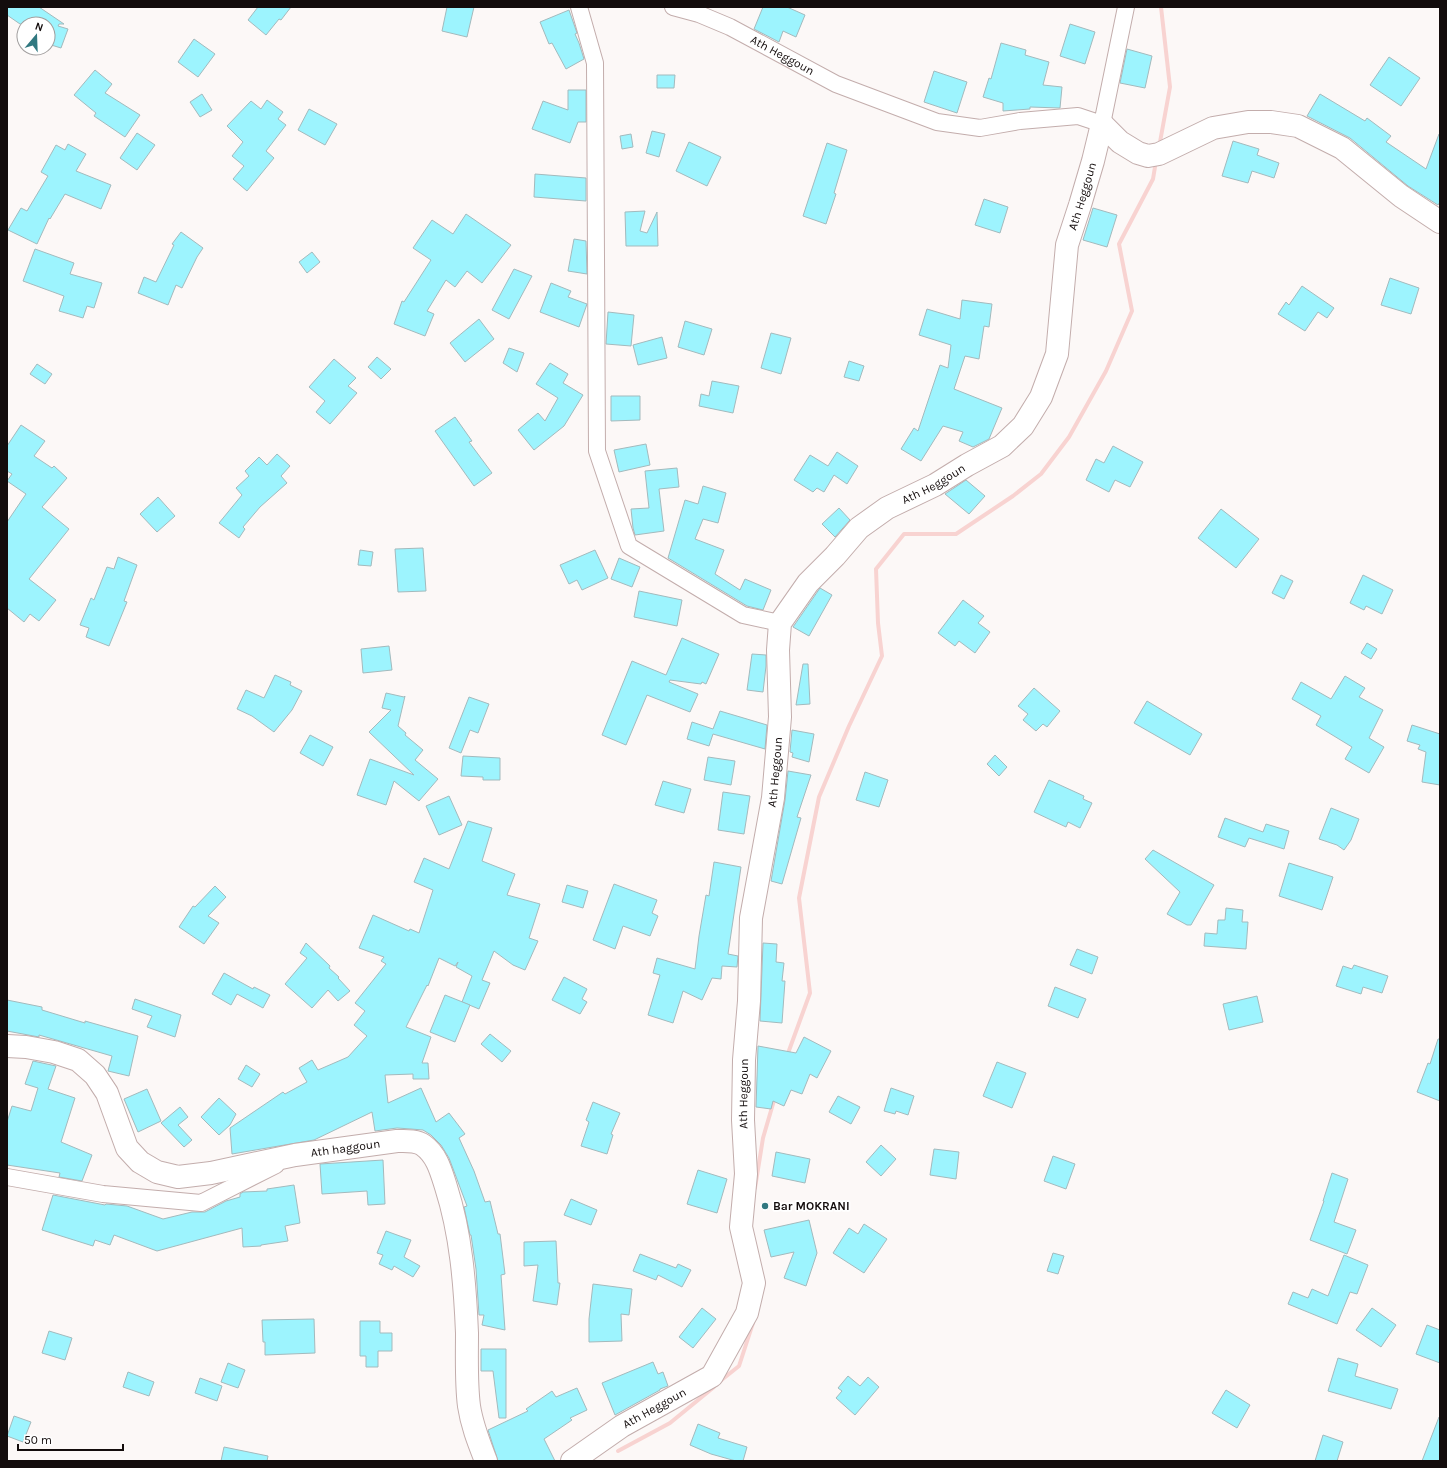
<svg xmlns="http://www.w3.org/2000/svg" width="1447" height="1468" font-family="Karla,sans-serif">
	<rect width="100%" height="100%" fill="#fcf8f7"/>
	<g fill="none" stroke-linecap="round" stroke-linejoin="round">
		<g stroke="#f8d3d1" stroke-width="4">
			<path d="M1160,142L1170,87L1161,7"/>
			<path d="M787,1056L810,993L799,898L819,797L849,726L882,656L878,623L876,569L904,534H956L1013,496L1041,474L1069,437L1106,371L1132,311L1119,244L1153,179L1155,167"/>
			<path d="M755,1188L763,1138L775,1097"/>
			<path d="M719,1382L739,1366L753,1323"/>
			<path d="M618,1451L670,1423L714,1387"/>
		</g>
	</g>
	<g fill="#9df4fe" stroke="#a3babd">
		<path d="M7,7H39L64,24H59L58,26L68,29L61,48L48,44V24H20L7,15Z"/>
		<path d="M258,7H291L281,20L279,19L266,35L248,20Z"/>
		<path d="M447,7H474L467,37L442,31Z"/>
		<path d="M763,7H787L805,15L796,37L783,31L779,42L754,29Z"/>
		<path d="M569,10L577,33L575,34L579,43L584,59L566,69L552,43L549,44L540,22Z"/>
		<path d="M1070,24L1095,32L1085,64L1060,56Z"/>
		<path d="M194,39L215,54L198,77L178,62Z"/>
		<path d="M1001,43L1026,50L1025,55L1049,62L1043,85L1062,87L1060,108L1030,107V109L1003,111V103L983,97L989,78L991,79Z"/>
		<path d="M1127,49L1152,56L1145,88L1120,83Z"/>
		<path d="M1389,57L1420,78L1401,106L1370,85Z"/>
		<path d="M95,70L112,84L105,93L140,115L125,137L94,116L96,113L74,95Z"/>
		<path d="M934,71L967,82L957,113L924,102Z"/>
		<path d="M657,75H675L674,88H657Z"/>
		<path d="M568,90H586V122H578L570,143L532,129L543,101L568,110Z"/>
		<path d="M202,94L212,110L200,117L190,102Z"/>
		<path d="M1320,94L1365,121L1367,118L1391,136L1386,142L1426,169L1439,134H1440V202L1438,205L1408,186L1350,138L1307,116Z"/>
		<path d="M267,100L283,112L278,119L286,125L266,151L274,158L247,191L233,179L244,166L232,156L243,142L227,126L251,101L261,109Z"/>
		<path d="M309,109L337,124L325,145L298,130Z"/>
		<path d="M652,131L665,134L659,157L646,153Z"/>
		<path d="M137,133L155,145L137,170L120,158Z"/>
		<path d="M631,134L633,147L622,149L620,136Z"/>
		<path d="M1233,141L1259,149L1257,155L1279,163L1274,178L1252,171L1248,183L1222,176Z"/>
		<path d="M689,142L721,157L707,186L676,171Z"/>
		<path d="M827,143L847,150L834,193L836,194L826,224L803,216Z"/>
		<path d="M68,144L86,154L76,171L111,185L101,209L65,194L50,219L49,218L37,244L8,230L21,208L27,211L48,176L41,172L56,145L65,150Z"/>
		<path d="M535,174L586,178V201L534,197Z"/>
		<path d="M984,199L1008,207L1000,233L975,225Z"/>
		<path d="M1093,208L1117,215L1107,247L1083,240Z"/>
		<path d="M645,211L640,231L647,233L657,212L658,246H626L625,212Z"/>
		<path d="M466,214L511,245L482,283L467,271L455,287L446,280L427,311L434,314L425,336L394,324L402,301L404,302L431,260L413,248L432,220L453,234Z"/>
		<path d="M181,232L203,248L197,257L182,288L176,285L168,305L138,293L144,277L156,282L174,245L172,244Z"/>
		<path d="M574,239L586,241L587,274L568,271Z"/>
		<path d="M35,249L74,263L70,274L102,283L94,308L87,306L83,318L59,311L64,296L23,281Z"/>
		<path d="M312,252L320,262L307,273L299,262Z"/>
		<path d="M514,269L532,276L509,319L492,310Z"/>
		<path d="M1390,278L1419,288L1411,314L1381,305Z"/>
		<path d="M551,283L571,291L568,297L587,304L579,327L540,312Z"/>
		<path d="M1302,286L1334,308L1327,318L1318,312L1305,331L1278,314L1286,302L1289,305Z"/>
		<path d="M962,300L992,304L989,327L984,326L979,359L965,356L954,389L1002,408L989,439L973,447L959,441L963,432L943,426L921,461L901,449L914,428L918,431L940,365L948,368L951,345L919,335L927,309L960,319Z"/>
		<path d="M608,312L634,315L631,346L606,344Z"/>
		<path d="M479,319L494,339L465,362L450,343Z"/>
		<path d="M685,321L712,329L704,355L678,347Z"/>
		<path d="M771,333L791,338L781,374L761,368Z"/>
		<path d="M662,337L667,358L638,365L633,345Z"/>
		<path d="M509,348L524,353L517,372L503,363Z"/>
		<path d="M377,357L391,369L381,379L368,367Z"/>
		<path d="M334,359L356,378L348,386L357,393L330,424L316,412L325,401L309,387Z"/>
		<path d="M849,361L864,366L859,381L844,377Z"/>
		<path d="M550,363L568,374L563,383L583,395L564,426L534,450L518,430L538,413L545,421L558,398L536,384Z"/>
		<path d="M37,364L52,374L45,384L30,374Z"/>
		<path d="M712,381L739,386L733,413L699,406L701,394L709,396Z"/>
		<path d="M611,396H640V420L611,421Z"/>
		<path d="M455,417L472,441L469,442L492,473L474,486L435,431Z"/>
		<path d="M21,425L45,441L34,456L52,468L54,466L67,478L42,507L69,529L29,579L56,600L39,621L30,614L24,622L7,608V522L26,494L7,481L12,474L7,471V446Z"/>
		<path d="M646,444L650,465L619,472L614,450Z"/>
		<path d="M1113,446L1143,462L1130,487L1115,480L1109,492L1086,480L1096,459L1104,463Z"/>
		<path d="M837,452L858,466L847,484L834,475L824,492L817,488L813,492L794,480L810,455L828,466Z"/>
		<path d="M277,454L290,466L281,476L287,483L260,507L243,527L245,529L239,538L219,523L242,495L236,488L249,476L245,471L259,457L267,465Z"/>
		<path d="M677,468L679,487L659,489L664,531L635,535L633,528L631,509L649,508L645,471Z"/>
		<path d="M966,480L985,496L969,514L945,494Z"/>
		<path d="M703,486L726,493L718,523L703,519L695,539L724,550L715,574L740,590L745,579L771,590L763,610L747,606L668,558L685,500L698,504Z"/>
		<path d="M158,497L175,516L157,532L140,514Z"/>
		<path d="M839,508L850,520L835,537L822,524Z"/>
		<path d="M1221,509L1259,539L1236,568L1198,538Z"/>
		<path d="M423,548L426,591L398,592L395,549Z"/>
		<path d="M360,550L373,552L371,566L358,565Z"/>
		<path d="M595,550L608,578L582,590L577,580L569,584L560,565Z"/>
		<path d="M118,557L137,565L124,601L127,602L109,646L86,637L89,628L80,625L91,598L94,600L107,567L114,569Z"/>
		<path d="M619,558L640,567L632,587L611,579Z"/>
		<path d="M1281,575L1293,581L1284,599L1272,593Z"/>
		<path d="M1363,575L1393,590L1382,614L1366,606L1364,610L1350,603Z"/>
		<path d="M820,588L832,595L809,636L793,627Z"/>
		<path d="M639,591L682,600L677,626L634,617Z"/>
		<path d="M963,600L984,616L978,623L990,632L975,653L959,641L955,646L938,633Z"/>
		<path d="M682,638L719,654L706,684L702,682L701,684L670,680L669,682L698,694L690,712L647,695L626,745L602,735L632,661L666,675Z"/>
		<path d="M1367,643L1377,649L1371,659L1361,653Z"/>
		<path d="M389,646L392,670L363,673L361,649Z"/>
		<path d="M752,654L766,655V666L763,692L747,690Z"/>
		<path d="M803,664H808L810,704L796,705Z"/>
		<path d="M275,675L291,682L290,685L302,691L292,710L274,732L252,716L237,709L246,690L264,698Z"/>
		<path d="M1345,676L1365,688L1359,697L1383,710L1369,738L1384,747L1369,773L1345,759L1352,747L1316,725L1321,716L1292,699L1301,682L1331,699Z"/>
		<path d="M1034,688L1060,711L1047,727L1043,724L1036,731L1023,720L1028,714L1018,706Z"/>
		<path d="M386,693L404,697L405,696L398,726L406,733L405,735L423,750L415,760L438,779L419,801L394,781L386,805L357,795L370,759L414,775L369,732L391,710L382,708Z"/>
		<path d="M469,697L489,704L478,733L470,730L461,753L449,748Z"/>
		<path d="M1147,701L1202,734L1190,755L1134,723Z"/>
		<path d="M720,711L767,725L765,749L713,734L709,746L687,739L692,722L713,729Z"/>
		<path d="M1412,725L1440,734V785L1422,782L1426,752L1418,749L1420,745L1407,741Z"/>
		<path d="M792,730L814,734L809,762L792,757L793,753L790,752Z"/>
		<path d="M310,735L333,747L323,766L300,753Z"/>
		<path d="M995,755L1007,767L999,776L987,764Z"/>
		<path d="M463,756L500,758V780H483V777L461,776Z"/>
		<path d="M708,757L735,761L731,785L704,780Z"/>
		<path d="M788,771L811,775L797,817L801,818L782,884L771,881L785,800Z"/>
		<path d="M865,772L888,780L879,807L856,800Z"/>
		<path d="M1049,780L1084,796L1083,799L1092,803L1080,828L1068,822L1066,827L1034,812Z"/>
		<path d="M663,781L691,789L684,813L655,805Z"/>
		<path d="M723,792L750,796L744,834L718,830Z"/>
		<path d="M449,796L462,825L439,835L426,806Z"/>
		<path d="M1331,808L1359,819L1351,840L1344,850L1337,845L1319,839Z"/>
		<path d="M1225,818L1263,832L1266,824L1289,831L1284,849L1249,838L1245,847L1218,837Z"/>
		<path d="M468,821L492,828L482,861L515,874L507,895L540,904L529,938L538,941L525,970L513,965L494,951L482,980L490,983L479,1009L462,1002L472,976L456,967L458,962L455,966L439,958L428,986L427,985L406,1027L431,1037L422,1063H428L429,1079H413V1074L385,1075L388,1103L421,1088L436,1122L449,1113L465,1134L459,1138L474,1171L485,1202L490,1201L498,1234H500L505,1274L501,1275L505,1330L482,1325L484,1315H479L476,1269L471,1235H470L464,1207L467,1206L449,1158L441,1145L431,1135L423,1130L411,1129L397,1128L375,1131L372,1112L314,1140L232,1154L230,1128L283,1092L285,1094L307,1082L299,1068L312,1060L318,1070L348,1057L367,1036L354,1025L365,1011L355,1003L386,964L381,961L384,957L359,948L373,915L409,931L410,929L419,933L433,890L414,882L424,858L449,869Z"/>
		<path d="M1153,850L1214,885L1191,925H1187L1167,914L1180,892L1145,859Z"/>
		<path d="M714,862L741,867L728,954L738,956L737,967L722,966L721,979L712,978L702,1000L683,991L673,1023L648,1015L660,975L653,973L657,958L695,969L699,936L706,895L709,896Z"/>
		<path d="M1289,863L1333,877L1322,910L1279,896Z"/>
		<path d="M614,884L657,900L652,913L658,916L650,936L623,926L615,949L593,940Z"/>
		<path d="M567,885L588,891L583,908L562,902Z"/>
		<path d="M215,886L226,897L208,916L219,923L204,944L179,927L193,906L195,907Z"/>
		<path d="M1226,908L1243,910L1242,922H1248L1246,949L1204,946L1205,933L1217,934L1218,920H1225Z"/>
		<path d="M306,943L330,966L329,968L339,977L338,978L350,991L338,1001L328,990L312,1008L285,984L307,958L300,953Z"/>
		<path d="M763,943L777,944L776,962L784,963L782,981H785L782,1023L760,1021Z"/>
		<path d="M1077,949L1098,957L1092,974L1070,965Z"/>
		<path d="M1354,965L1388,976L1382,993L1363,987L1361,994L1336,986L1343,966L1352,969Z"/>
		<path d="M224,973L253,989L254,987L270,995L263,1008L237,994L231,1005L212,994Z"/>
		<path d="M564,977L587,989L582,999L587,1002L580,1014L552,1000Z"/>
		<path d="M1055,987L1086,999L1078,1018L1048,1006Z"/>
		<path d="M445,995L470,1005L455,1042L430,1032Z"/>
		<path d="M1257,996L1263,1022L1229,1030L1223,1004Z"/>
		<path d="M135,999L181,1015L175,1037L147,1027L152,1016L132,1009Z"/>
		<path d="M7,1000L42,1007V1010L85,1023V1021L138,1036L129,1076L108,1071L112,1056L39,1035V1037L7,1031Z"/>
		<path d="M490,1034L511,1051L502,1062L481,1044Z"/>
		<path d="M804,1037L831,1051L817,1078L810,1074L802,1094L791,1090L784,1106L773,1101L771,1109L756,1107L758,1046L796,1053Z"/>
		<path d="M1438,1039H1440V1101L1417,1092L1428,1063L1430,1064Z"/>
		<path d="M33,1061L56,1066L48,1089L75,1098L61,1142L92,1155L82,1181L59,1177L60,1173L7,1165V1122L12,1106L31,1111L38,1088L25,1084Z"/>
		<path d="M997,1062L1026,1073L1012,1108L983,1096Z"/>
		<path d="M246,1065L260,1074L252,1087L238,1079Z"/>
		<path d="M891,1088L914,1096L908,1115L896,1111L895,1114L884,1111Z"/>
		<path d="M147,1089L161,1121L138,1132L124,1099Z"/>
		<path d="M838,1096L860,1107L851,1124L829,1112Z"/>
		<path d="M219,1098L236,1114L230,1125L219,1135L201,1117Z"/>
		<path d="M593,1102L620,1113L611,1134L613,1135L607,1154L581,1146L589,1122L586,1120Z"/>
		<path d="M180,1107L188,1117L178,1125L192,1140L184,1147L161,1123Z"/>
		<path d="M881,1145L896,1159L881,1176L866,1162Z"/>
		<path d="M934,1149L959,1152L956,1179L930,1175Z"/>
		<path d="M776,1152L810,1159L805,1183L772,1176Z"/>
		<path d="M1053,1156L1075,1164L1066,1189L1044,1181Z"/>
		<path d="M383,1160L385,1204L368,1205L367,1191L322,1194L320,1164Z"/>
		<path d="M698,1170L727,1179L717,1213L687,1204Z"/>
		<path d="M1332,1173L1348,1179L1334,1222L1356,1230L1347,1254L1310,1240L1324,1201H1323Z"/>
		<path d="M294,1185L300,1223L285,1226L288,1241L261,1245V1246L243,1247L242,1228L157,1251L114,1235L110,1245L95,1240L93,1246L42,1230L53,1195L105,1205L106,1204L127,1206L163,1219L192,1212H205L226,1201L240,1197V1194L243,1192L267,1191V1189Z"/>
		<path d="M571,1199L597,1210L591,1225L564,1215Z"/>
		<path d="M809,1220L817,1253L806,1286L784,1278L794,1252L771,1257L764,1230Z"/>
		<path d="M864,1224L887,1239L864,1273L833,1253L849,1228L858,1234Z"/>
		<path d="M386,1231L411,1240L404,1257L420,1266L413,1277L394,1266L392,1270L379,1264L383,1255L377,1253Z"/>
		<path d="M556,1241L558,1283H560L557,1305L533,1301L538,1265L524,1266V1242Z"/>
		<path d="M1053,1253L1064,1256L1058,1274L1047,1271Z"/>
		<path d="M640,1254L676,1268L678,1264L691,1270L682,1287L658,1275L656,1280L633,1271Z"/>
		<path d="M1344,1255L1368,1265L1357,1294L1350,1292L1337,1324L1288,1304L1293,1292L1308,1298L1312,1289L1328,1296Z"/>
		<path d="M593,1284L632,1289L629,1315L621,1314L622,1341L589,1342V1319Z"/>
		<path d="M702,1308L716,1319L693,1348L679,1337Z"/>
		<path d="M1372,1308L1396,1325L1381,1347L1356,1330Z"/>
		<path d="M314,1319L315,1353L265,1355V1342H263L262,1320Z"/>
		<path d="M360,1321H380V1333H392V1351H378V1367H366V1356H360Z"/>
		<path d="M1427,1325L1440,1330V1363L1416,1354Z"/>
		<path d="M49,1331L72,1338L65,1360L42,1353Z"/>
		<path d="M481,1349H506V1418H499L493,1371H481Z"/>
		<path d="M1338,1358L1358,1364L1355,1376L1398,1389L1391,1409L1328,1391Z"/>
		<path d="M653,1362L658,1374L663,1372L668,1386L660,1389V1390L615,1415L602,1383Z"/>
		<path d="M228,1363L245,1370L238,1388L221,1382Z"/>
		<path d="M128,1372L154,1382L149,1396L123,1387Z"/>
		<path d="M848,1376L860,1386L868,1377L879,1387L855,1415L836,1398L842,1391L838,1388Z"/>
		<path d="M200,1378L222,1386L217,1401L195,1393Z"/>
		<path d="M577,1388L587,1410L570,1418L572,1420L544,1439L555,1461H498L488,1430L528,1411L526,1409L552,1391L556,1397Z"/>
		<path d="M1226,1390L1250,1405L1237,1428L1212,1413Z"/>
		<path d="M14,1416L31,1422L23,1442L7,1436Z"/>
		<path d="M1439,1417H1440V1461H1422Z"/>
		<path d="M698,1424L720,1433L718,1438L747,1447L743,1461H736L711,1454L690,1445Z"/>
		<path d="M1323,1435L1343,1442L1337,1461H1315Z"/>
		<path d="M224,1447L268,1456L267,1461H221Z"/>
	</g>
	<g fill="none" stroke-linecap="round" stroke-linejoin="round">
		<g stroke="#c3adac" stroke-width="18">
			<g id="street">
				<path d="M579,7L595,63L597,451L629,546L743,615L780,623"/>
				<path id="s1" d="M673,7L699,14L730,27L836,84L937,122L980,128L1020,121L1078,116L1102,124L1126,7"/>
				<path d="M7,1177L103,1194L201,1203L276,1165"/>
			</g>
		</g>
		<g stroke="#c3adac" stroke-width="24">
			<g id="secondary">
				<path d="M1102,124L1120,142L1138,153L1148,156L1159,154L1213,128L1248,122H1271L1298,126L1342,148L1401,196L1440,222"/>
				<path id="s2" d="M7,1046L26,1047L54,1052L78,1060L95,1075L107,1093L127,1148L140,1162L157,1172L178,1177L211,1173L295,1155L397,1141C405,1141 416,1140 423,1145C437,1155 441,1171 446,1187C461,1234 465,1284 467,1333C467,1357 466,1383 469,1406C472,1426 479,1443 486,1461"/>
				<path id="s3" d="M572,1461L622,1426L712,1376L747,1313L754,1283L741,1227L746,1174L743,1120L744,1060L749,1001L751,918L773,798L780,717L778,650L780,623L808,583L835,556L859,528L887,508L935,485L967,465L1002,446L1023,426L1041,397L1057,354L1067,245L1080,205L1093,161L1102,124"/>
			</g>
		</g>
		<use href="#street" stroke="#fff" stroke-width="16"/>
		<use href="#secondary" stroke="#fff" stroke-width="22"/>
	</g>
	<circle fill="#307880" stroke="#fff" stroke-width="1.5" cx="765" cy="1206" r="4"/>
	<g text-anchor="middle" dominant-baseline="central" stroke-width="3.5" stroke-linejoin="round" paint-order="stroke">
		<g font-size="12" fill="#130c0c" stroke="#fff">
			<text stroke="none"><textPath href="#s1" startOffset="120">Ath Heggoun</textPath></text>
			<text stroke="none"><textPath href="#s3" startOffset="1490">Ath Heggoun</textPath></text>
			<text stroke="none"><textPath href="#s3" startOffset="1142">Ath Heggoun</textPath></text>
			<text stroke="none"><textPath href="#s3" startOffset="782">Ath Heggoun</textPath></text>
			<text stroke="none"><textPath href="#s3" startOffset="458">Ath Heggoun</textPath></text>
			<text stroke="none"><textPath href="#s2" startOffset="406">Ath haggoun</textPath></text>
			<text stroke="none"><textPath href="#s3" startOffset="98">Ath Heggoun</textPath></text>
		</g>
		<g font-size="12" font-weight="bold" fill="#130c0c" stroke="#fff" text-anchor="start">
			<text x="773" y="1206">Bar MOKRANI</text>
		</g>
	</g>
	<rect width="1447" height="1468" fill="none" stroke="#130c0c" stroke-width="16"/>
	<g transform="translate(36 36) rotate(19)"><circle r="19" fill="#ffffff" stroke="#a19e9e"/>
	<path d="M0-3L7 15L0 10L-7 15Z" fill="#307880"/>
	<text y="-6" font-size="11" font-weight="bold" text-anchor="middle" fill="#130c0c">N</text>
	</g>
	<path d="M18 1444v6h105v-6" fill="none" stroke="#130c0c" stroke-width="2"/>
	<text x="24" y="1444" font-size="12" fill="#130c0c" stroke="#ffffff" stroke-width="3" paint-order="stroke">50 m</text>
</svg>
